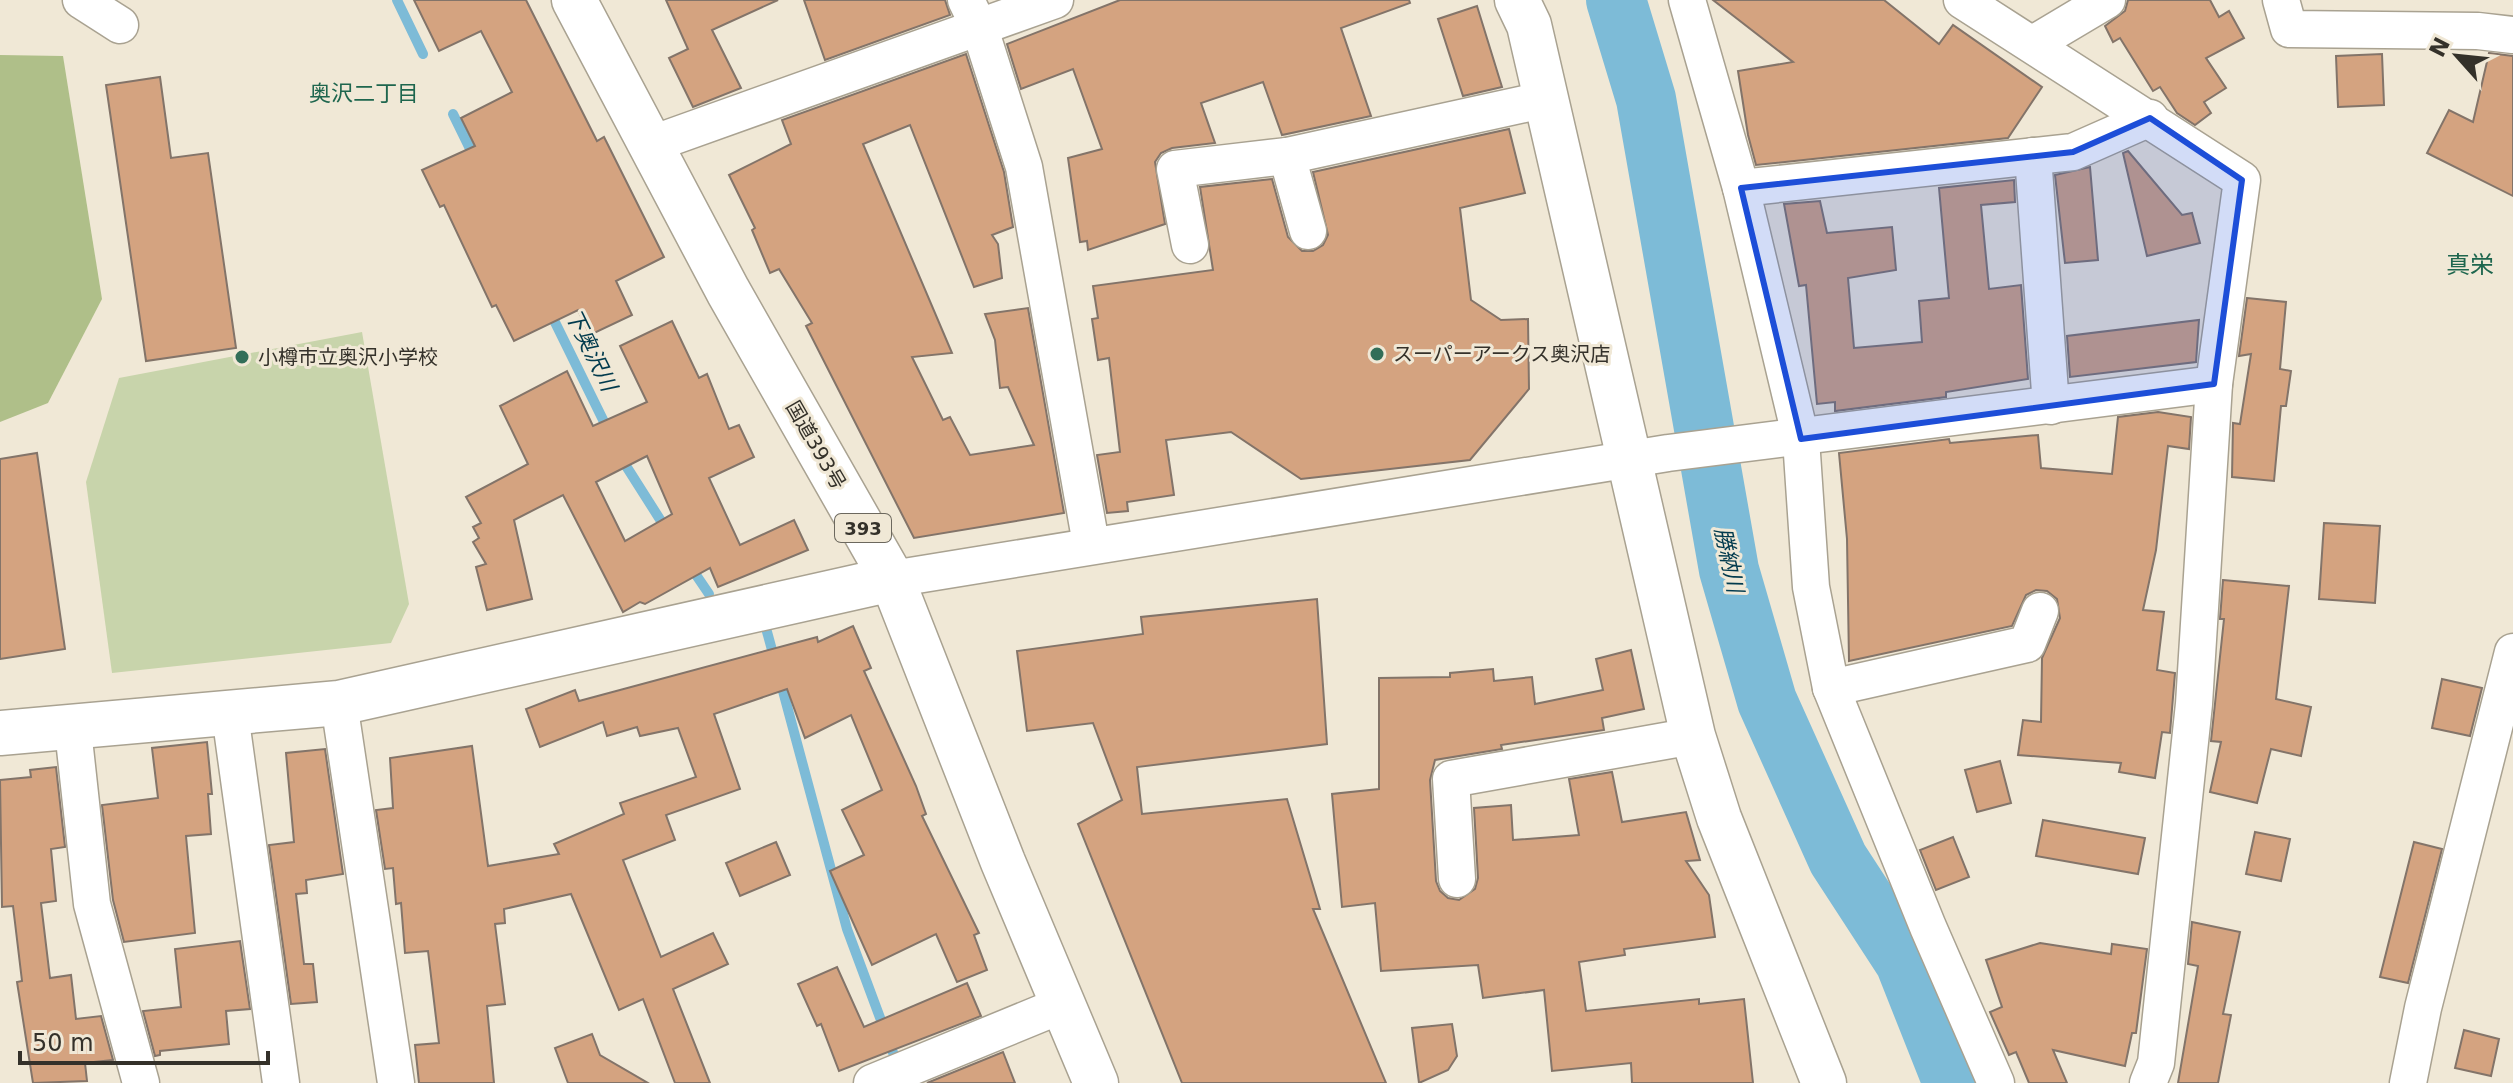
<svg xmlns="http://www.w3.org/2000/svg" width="2513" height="1083" font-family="'DejaVu Sans','Noto Sans JP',sans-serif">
	<rect width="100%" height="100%" fill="#f0e8d6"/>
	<path fill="#c8d4ab" d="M362,332L409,604L391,643L112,673L86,482L119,378Z"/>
	<path fill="#afbf89" d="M0,55L63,56L102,299L48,403L0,422Z"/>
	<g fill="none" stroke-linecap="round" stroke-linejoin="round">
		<g stroke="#7dbbd7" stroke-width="10">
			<path d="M397,0L423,54"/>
			<path d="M453,114L475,159"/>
			<path d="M549,310L609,432"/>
			<path d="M621,458L668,532"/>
			<path d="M690,566L709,594"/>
			<path d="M766,628L775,661"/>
			<path d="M780,680L847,929L898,1066"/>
		</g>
		<path stroke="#7dbbd7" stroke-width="60" d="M1616,0L1646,99L1729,570L1767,701L1838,859L1905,962L1953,1083"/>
	</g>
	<g fill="#d4a380" stroke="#837469" stroke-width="2" fill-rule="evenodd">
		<path d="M414,0H526L597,141L604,137L664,257L616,281L632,315L590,335L578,310L514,341L496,305L492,307L444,205L440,207L422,170L475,146L461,118L512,92L481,31L439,51Z"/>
		<path d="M666,0H778L712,30L741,88L693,107L669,58L688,49Z"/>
		<path d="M804,0H945L950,15L825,60Z"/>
		<path d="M1120,0H1409L1410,3L1341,28L1371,116L1282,135L1263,82L1201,103L1215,143L1172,148L1161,153L1155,162L1165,224L1088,250L1087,241L1080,242L1068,158L1102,149L1073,69L1021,89L1007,44Z"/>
		<path d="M1713,0H1884L1939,44L1953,25L2042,87L2008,138L1756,165L1748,135L1738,71L1793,62Z"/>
		<path d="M2128,0H2210L2219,17L2229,11L2244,38L2206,58L2226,88L2204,102L2211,113L2195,125L2177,113L2160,87L2153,91L2120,38L2113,42L2105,26L2125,11Z"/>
		<path d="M1477,6L1502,87L1463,96L1438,19Z"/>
		<path d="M2489,53L2513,56V196L2427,153L2449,110L2473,122Z"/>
		<path d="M966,54L1004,172L1013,227L992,235L998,244L1002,278L974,287L910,125L863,144L952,353L912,357L943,420L950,417L970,455L1034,445L1008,387L1000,388L995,340L985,314L1028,308L1064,513L914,538L806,326L812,323L779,269L770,273L752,230L755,228L729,175L791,144L782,120Z"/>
		<path d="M2382,54L2384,105L2338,107L2336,56Z"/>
		<path d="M160,77L171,158L208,153L236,348L146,361L106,85Z"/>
		<path d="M1509,129L1525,193L1460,208L1471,300L1501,320L1528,319L1529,389L1470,460L1301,479L1231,432L1166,440L1174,495L1127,502L1128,511L1107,513L1097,455L1120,452L1109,358L1098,360L1092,319L1098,318L1093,286L1213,270L1200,187L1272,179L1288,237L1302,251H1313L1323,245L1328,235L1313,172Z"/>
		<path d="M2128,151L2182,215L2192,213L2200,243L2147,256L2123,153Z"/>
		<path d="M2090,167L2098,260L2065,263L2055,175Z"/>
		<path d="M2014,180L2015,202L1981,205L1989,289L2021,285L2028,379L1946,392V397L1835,411V402L1817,404L1806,285L1799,286L1784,204L1820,201L1827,233L1892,227L1896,270L1848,278L1854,348L1922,342L1919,301L1949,298L1939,188Z"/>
		<path d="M2247,298L2286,302L2280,369L2291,371L2286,406H2281L2274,481L2232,477L2233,423L2240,424L2251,354L2239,356Z"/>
		<path d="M2199,320L2196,362L2070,377L2067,336Z"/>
		<path d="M672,321L699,378L707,374L729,429L739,425L754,457L709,478L740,545L794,520L808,550L718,587L710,568L645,604L640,602L623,612L563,495L514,520L532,599L487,610L476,567L486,564L473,542L479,538L473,527L481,523L466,497L528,464L500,406L567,371L593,426L647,402L620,346ZM647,456L672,514L625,541L596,482Z"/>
		<path d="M2158,412L2191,417L2189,449L2168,446L2156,550L2143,610L2164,612L2157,670L2175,673L2170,733L2162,732L2155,778L2119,772L2121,763L2018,755L2023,720L2041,722L2042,658L2060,618L2057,599L2047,591L2036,590L2026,595L2012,626L1849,661L1847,539L1839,453L1949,439L1950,443L2038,435L2041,468L2112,474L2118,417Z"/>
		<path d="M37,453L65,649L0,659V459Z"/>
		<path d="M2324,523L2380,526L2375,603L2319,599Z"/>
		<path d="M2223,580L2289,586L2276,699L2311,707L2301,756L2271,749L2257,803L2210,792L2221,742L2211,741L2224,619H2220Z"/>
		<path d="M1317,599L1327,744L1137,767L1142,814L1287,799L1320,909H1313L1386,1083H1182L1078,824L1122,800L1093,723L1027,731L1017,651L1143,634L1141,617Z"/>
		<path d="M853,626L871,668L864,671L916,786L926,814L922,816L979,933L974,935L987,970L957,982L936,934L872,965L830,871L864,855L842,810L882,790L851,715L805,738L787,689L714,714L740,789L666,815L675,840L623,860L661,957L713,933L728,964L673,989L710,1083H675L643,999L619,1010L571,894L504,909L505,923L495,924L505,1004L487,1006L494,1083H419L415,1045L439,1043L428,951L405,953L401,903L396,904L393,868L385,869L376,810L393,808L390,758L472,746L488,866L559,854L554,844L624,814L620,803L696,777L678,728L640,736L637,727L607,736L603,722L540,747L526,709L575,690L579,701L817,637L818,642Z"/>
		<path d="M1631,650L1644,709L1602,718L1604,730L1501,745L1502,749L1435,760L1430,780L1436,881L1440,891L1448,898L1459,900L1475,889L1478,878L1474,808L1511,805L1513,840L1579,835L1569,779L1612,772L1622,822L1686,812L1700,860L1686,861L1709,895L1715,937L1624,949L1625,955L1579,962L1586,1011L1699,999V1004L1744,999L1753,1083H1632L1631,1063L1552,1071L1544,990L1483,998L1478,965L1381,971L1375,903L1342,907L1332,794L1379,789V678L1450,677V673L1493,669L1494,681L1532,677L1535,704L1603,690L1596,659Z"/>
		<path d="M2442,679L2482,688L2470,736L2432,728Z"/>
		<path d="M207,742L212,794H208L211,834L186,836L195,933L124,942L113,900L102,805L158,798L152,748Z"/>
		<path d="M325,749L343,874L306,880L307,893L296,894L304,964H313L317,1002L291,1004L269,845L294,842L286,753Z"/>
		<path d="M2000,761L2011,803L1977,812L1965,770Z"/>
		<path d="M56,767L65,847L51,849L56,901L41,903L50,978L71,975L76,1019L101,1016L113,1060L85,1063L87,1081L33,1083L17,982L22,981L13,906L2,907L0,780L31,777L30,770Z"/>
		<path d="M2043,820L2145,838L2138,874L2036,856Z"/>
		<path d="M2255,832L2290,839L2281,881L2246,874Z"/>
		<path d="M1953,837L1969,877L1936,890L1920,850Z"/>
		<path d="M776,842L790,875L740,896L726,863Z"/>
		<path d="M2414,842L2442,849L2408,983L2380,977Z"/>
		<path d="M2192,922L2240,932L2223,1014L2231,1015L2218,1083H2178L2198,966L2188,964Z"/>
		<path d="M240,941L250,1009L226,1011L229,1044L160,1051V1055L155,1056L143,1011L181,1007L175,949Z"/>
		<path d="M2040,943L2111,954L2112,944L2147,949L2136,1033H2132L2125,1066L2053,1050L2067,1083H2029L2016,1052L2009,1055L1990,1012L2002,1007L1986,960Z"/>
		<path d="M837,967L864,1027L967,983L981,1016L839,1071L821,1024L817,1026L798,984Z"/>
		<path d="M1452,1024L1457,1056L1448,1070L1419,1083L1412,1028Z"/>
		<path d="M2464,1030L2499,1039L2491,1076L2455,1068Z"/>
		<path d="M592,1034L600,1055L648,1083H568L555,1048Z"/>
		<path d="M1003,1052L1015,1083H927Z"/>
	</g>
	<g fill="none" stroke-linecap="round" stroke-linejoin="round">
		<g stroke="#a9a291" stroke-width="39">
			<g id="minor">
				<path d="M81,0L120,25"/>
				<path d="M966,0L980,29L1024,167L1091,544"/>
				<path d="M1687,0L1741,188L1801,439L1811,587L1831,688L1928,927L1996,1083"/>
				<path d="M1962,0L2242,180L2214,384L2194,704L2156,1063L2148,1083"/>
				<path d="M2281,0L2289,29L2478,31L2513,35"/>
				<path d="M2033,44L2107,0"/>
				<path d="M652,144L1055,0"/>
				<path d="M2033,156L2051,406"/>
				<path d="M1741,188L2073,152L2150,118"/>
				<path d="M1308,231L1287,156L1547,99"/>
				<path d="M1190,245L1175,169L1287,156"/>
				<path d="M892,579L1668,453L2214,384"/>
				<path d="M1831,688L2027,644L2040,611"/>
				<path d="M339,703L396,1083"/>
				<path d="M230,714L281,1083"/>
				<path d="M73,730L92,904L141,1083"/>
				<path d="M1457,879L1451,779L1693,736"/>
				<path d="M872,1083L1064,1004"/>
				<path d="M2408,1083L2423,1008L2513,652"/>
			</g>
		</g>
		<g stroke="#a9a291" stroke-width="47">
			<g id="tertiary">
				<path d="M1517,0L1529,25L1693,736L1719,818L1824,1083"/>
				<path d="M0,733L339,703L892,579"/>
			</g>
		</g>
		<g stroke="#a9a291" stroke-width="47">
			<path id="trunk" d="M574,0L728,291L892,579L1003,862L1096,1083"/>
		</g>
		<use href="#minor" stroke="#fff" stroke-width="36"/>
		<use href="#tertiary" stroke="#fff" stroke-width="44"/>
		<use href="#trunk" stroke="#fff" stroke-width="44"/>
	</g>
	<path fill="#1d4ed8" fill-opacity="0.2" stroke="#1d4ed8" stroke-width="6" stroke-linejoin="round" d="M2150,118L2242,180L2214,384L1801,439L1741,188L2073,152Z"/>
	<g fill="#326e58" stroke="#f0e8d6" stroke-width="3">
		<circle cx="1377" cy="354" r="8"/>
		<circle cx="242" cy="357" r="8"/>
	</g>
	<g text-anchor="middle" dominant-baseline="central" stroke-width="6" stroke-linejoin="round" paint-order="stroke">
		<rect fill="#f0e8d6" stroke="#6c685e" stroke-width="2" x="835" y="514" width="56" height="28" rx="6"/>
		<g font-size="18" font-weight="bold" fill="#34312a">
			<text x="863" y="528">393</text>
		</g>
		<g font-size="20" fill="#34312a" stroke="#f0e8d6" text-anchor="start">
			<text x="1393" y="354">スーパーアークス奥沢店</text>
			<text x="258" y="357">小樽市立奥沢小学校</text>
		</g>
		<g font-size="20" fill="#34312a" stroke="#f0e8d6">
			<text transform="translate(816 445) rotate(60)">国道393号</text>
		</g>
		<g font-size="22" fill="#1e664e" stroke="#f0e8d6">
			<text x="364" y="93">奥沢二丁目</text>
		</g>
		<g font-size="22" font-style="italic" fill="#013a4d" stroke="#f0e8d6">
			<text transform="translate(591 350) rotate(64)">下奥沢川</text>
			<text transform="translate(1729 560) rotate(78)">勝納川</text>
		</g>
		<g font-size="24" fill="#1e664e" stroke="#f0e8d6">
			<text x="2470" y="265">真栄</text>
		</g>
	</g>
	<g transform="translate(2457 56) rotate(297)" stroke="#f0e8d6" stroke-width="6" paint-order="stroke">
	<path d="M0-6L14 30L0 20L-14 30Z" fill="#34312a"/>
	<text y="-12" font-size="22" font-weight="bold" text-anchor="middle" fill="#34312a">N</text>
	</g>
	<path d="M20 1051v12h248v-12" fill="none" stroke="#34312a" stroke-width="4"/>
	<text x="32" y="1051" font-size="24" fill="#34312a" stroke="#f0e8d6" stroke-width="6" paint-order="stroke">50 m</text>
</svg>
